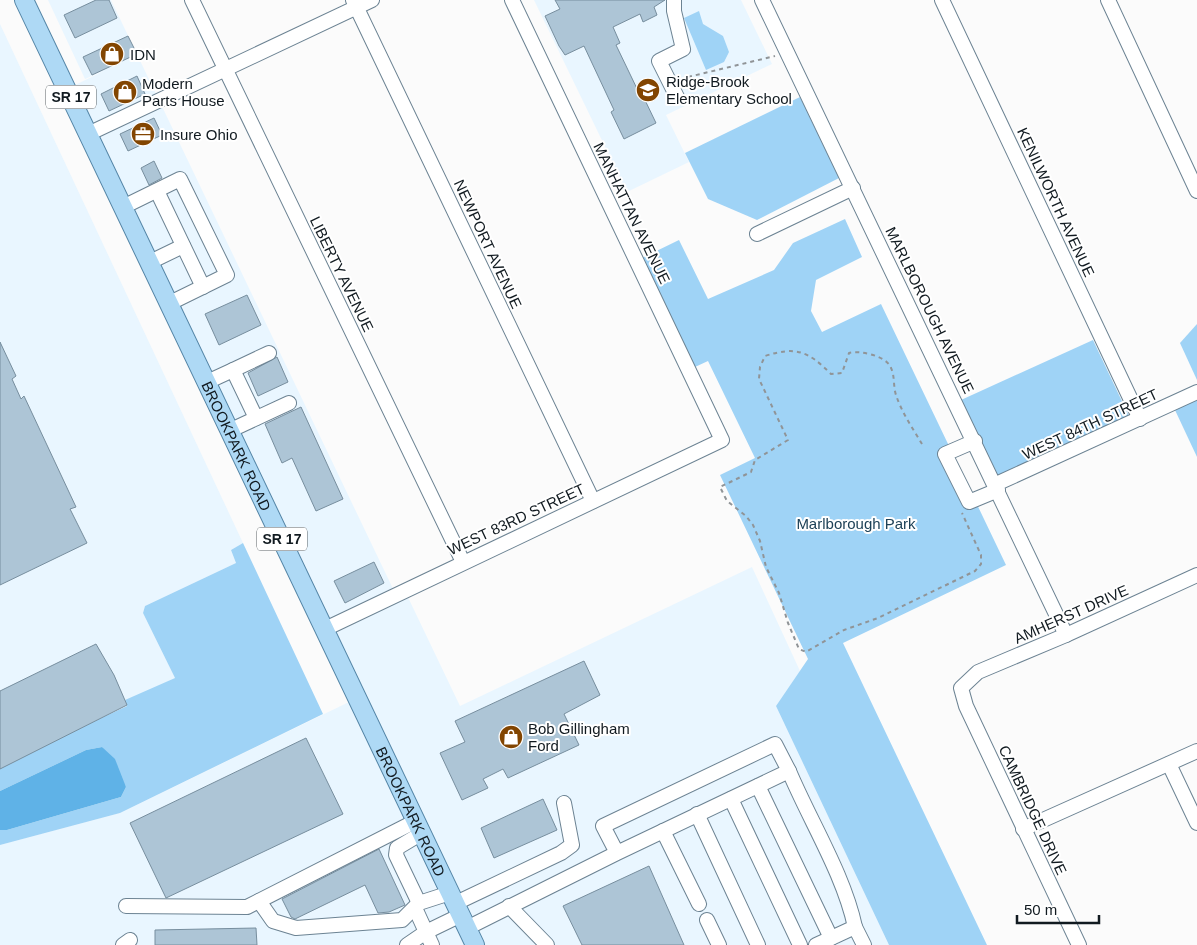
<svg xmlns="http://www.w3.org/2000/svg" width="1197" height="945" font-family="Helvetica,sans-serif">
	<rect width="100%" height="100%" fill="#fbfbfb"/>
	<g fill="#e9f6ff">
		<path d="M48,0H111L396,595L405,591L460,706L752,567L800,671L776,706L889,945H482L73,86L106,70L85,79Z"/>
		<path d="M534,0H741L772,64L666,115L689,162L627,192Z"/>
		<path d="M0,24L243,543L231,550L236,563L145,606L143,613L175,678L0,764Z"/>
		<path d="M349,702L466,945H0V845L120,813Z"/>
	</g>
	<g fill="#9fd3f6">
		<path d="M699,11L703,24L723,36L729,52L724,62L706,70L684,18Z"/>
		<path d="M800,97L839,178L757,220L708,199L685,153Z"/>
		<path d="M845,219L862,257L816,280L811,311L822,332L881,304L1006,565L843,643L987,945H889L776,706L808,659L720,475L755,458L708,361L695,367L642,258L679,240L708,299L774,270L793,243Z"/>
		<path d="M1197,324V380L1180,343Z"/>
		<path d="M1093,340L1129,416L997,477L961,400Z"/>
		<path d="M1197,399V457L1175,410Z"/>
		<path d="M243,543L323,714L120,813L0,845V830H7L121,797L126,787L102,747L86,750L0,791V765L127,706L125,700L175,678L143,613L145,606L236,563L231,550Z"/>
	</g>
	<path fill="#5fb2e7" d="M102,747L115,759L126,787L121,797L7,830H0V791L86,750Z"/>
	<g fill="#adc5d6" stroke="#778e9e">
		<path d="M96,0H109L117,18L75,38L64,15Z"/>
		<path d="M555,0H665L654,7L657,15L643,22L640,14L613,27L620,43L616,45L641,97L643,96L656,123L624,139L611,112L614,110L584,46L565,55L559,46L545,16L560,9Z"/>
		<path d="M128,36L137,54L92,75L83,57Z"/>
		<path d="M137,76L145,94L109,111L101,94Z"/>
		<path d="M154,118L162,135L128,151L120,134Z"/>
		<path d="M154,161L162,178L149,185L141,168Z"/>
		<path d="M247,295L261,325L219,345L205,314Z"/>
		<path d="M0,342L16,376L12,379L21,399L24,396L76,507L70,509L87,543L0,585Z"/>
		<path d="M277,357L288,382L258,396L248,373Z"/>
		<path d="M301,407L343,499L316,511L292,458L282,463L265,424Z"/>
		<path d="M374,562L384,583L345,603L334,581Z"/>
		<path d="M96,644L114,675L127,705L0,769V691Z"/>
		<path d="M584,661L600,695L564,714L579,745L508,778L503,769L483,779L488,788L462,800L440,753L465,742L455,721Z"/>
		<path d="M306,738L343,814L166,898L130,823Z"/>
		<path d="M543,799L557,830L494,858L481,828Z"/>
		<path d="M379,849L405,905L389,912L378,913L365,885L295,919L291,917L282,899Z"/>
		<path d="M649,866L684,945H582L563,906Z"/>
		<path d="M256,928L257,945H155V930Z"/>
	</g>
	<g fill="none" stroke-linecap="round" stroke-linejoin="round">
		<g stroke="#6c8393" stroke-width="16">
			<g id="minor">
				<path d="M192,0L463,562"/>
				<path d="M353,0L593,501"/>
				<path d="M674,0V11L683,49L659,61L677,97"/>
				<path d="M762,0L1066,635"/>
				<path d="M942,0L1140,419"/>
				<path d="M1108,0L1197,191"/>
				<path d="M88,134L372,0"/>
				<path d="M157,191L203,287"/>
				<path d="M123,207L180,179L227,275L170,303"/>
				<path d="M757,234L853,188"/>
				<path d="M150,262L183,246"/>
				<path d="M233,370L269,353"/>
				<path d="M207,382L233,370L256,418"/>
				<path d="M231,430L289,403"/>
				<path d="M975,441L945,454L969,502L998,490"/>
				<path d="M996,484L1197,392"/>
				<path d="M325,629L722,440L512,0"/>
				<path d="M1169,764L1197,823"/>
				<path d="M789,771C810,821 844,875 855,927"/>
				<path d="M758,786L831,938"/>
				<path d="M731,799L800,945"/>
				<path d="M697,814L758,945"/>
				<path d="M1023,829L1197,751"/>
				<path d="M663,831L699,904"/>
				<path d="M259,901L273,921L296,928L402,920L419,903L450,893"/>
				<path d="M419,903L396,855L397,848L422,833"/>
				<path d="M456,903L561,853L572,845L564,803"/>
				<path d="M126,906L247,907L416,821"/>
				<path d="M509,906L547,945"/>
				<path d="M707,920L719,945"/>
				<path d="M467,928L617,853L789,771L775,744L603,826L617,853"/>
				<path d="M123,945L130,940"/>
				<path d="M407,945L426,932L415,908"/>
				<path d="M432,945L426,932L461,915"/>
				<path d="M816,945L855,927L864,945"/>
				<path d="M1079,945L966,706L961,688L978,672L1066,635L1197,575"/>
			</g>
		</g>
		<g stroke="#5485a6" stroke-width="20">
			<g id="major">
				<path id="s1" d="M24,0L475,945"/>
			</g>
		</g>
		<g stroke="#909497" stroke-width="2" stroke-dasharray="4 4" stroke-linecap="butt">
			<path d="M688,77L775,56"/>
			<path d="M922,444C913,429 901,411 896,395C893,386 895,376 891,368C887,356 860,350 849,353L842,373L831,374C808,351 796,346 765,356L760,367L759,379L788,440L755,460L751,472L720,487L727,501L746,516L753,525L760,541L766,567L779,593L788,623L799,649L806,652L844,630L878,618L975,571L981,564V555L962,513"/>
		</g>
		<use href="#minor" stroke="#fff" stroke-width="14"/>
		<use href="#major" stroke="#aed9f5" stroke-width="18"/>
	</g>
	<defs>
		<g id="shop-disc" transform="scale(1.25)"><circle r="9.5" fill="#824501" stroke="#fff"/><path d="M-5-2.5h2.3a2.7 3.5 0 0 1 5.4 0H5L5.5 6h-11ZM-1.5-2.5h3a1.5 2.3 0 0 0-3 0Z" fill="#fff"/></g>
		<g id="school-disc" transform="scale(1.25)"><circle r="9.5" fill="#824501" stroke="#fff"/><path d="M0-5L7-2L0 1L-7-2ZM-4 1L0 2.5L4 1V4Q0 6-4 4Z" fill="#fff"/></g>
		<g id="office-disc" transform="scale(1.25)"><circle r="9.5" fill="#824501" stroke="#fff"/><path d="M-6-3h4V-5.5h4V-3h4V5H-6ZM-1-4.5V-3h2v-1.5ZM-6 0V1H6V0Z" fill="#fff"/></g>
	</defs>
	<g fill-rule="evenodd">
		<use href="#shop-disc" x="112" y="54"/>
		<use href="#school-disc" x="648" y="90"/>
		<use href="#shop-disc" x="125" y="92"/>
		<use href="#office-disc" x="143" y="134"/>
		<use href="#shop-disc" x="511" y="737"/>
	</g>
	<g text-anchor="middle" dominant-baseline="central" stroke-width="4" stroke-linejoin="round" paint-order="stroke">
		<g fill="#fff" stroke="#585f63" stroke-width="1">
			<rect x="46" y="85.5" width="50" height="23" rx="4"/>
			<rect x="257" y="527.5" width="50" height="23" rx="4"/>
		</g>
		<g font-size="14" font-weight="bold" fill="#111a20">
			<text x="71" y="97">SR 17</text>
			<text x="282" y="539">SR 17</text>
		</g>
		<g font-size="15" fill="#111a20" stroke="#fff" text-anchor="start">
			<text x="130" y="54">IDN</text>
			<text x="666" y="81">Ridge-Brook<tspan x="666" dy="17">Elementary School</tspan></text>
			<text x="142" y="83">Modern<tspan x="142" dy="17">Parts House</tspan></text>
			<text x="160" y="134">Insure Ohio</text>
			<text x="528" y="728">Bob Gillingham<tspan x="528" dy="17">Ford</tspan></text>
		</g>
		<g font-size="15" fill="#111a20" stroke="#fff">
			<text transform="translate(1056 202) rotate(65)">KENILWORTH AVENUE</text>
			<text transform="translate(632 213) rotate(64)">MANHATTAN AVENUE</text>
			<text transform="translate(488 244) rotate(65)">NEWPORT AVENUE</text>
			<text transform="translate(342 274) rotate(64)">LIBERTY AVENUE</text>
			<text transform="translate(930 310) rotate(64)">MARLBOROUGH AVENUE</text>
			<text transform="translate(1090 424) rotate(-25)">WEST 84TH STREET</text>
			<text stroke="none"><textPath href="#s1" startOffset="494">BROOKPARK ROAD</textPath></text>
			<text transform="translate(516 519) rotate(-25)">WEST 83RD STREET</text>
			<text transform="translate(1071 614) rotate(-24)">AMHERST DRIVE</text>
			<text transform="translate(1033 810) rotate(65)">CAMBRIDGE DRIVE</text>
			<text stroke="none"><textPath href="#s1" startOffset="899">BROOKPARK ROAD</textPath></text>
		</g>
		<g font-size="15" fill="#1d4157" stroke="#fff">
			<text x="856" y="523">Marlborough Park</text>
		</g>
	</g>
	<path d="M1017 915v8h82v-8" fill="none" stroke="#111a20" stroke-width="2.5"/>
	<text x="1024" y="915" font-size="15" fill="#111a20" stroke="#ffffff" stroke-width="4" paint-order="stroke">50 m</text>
</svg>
